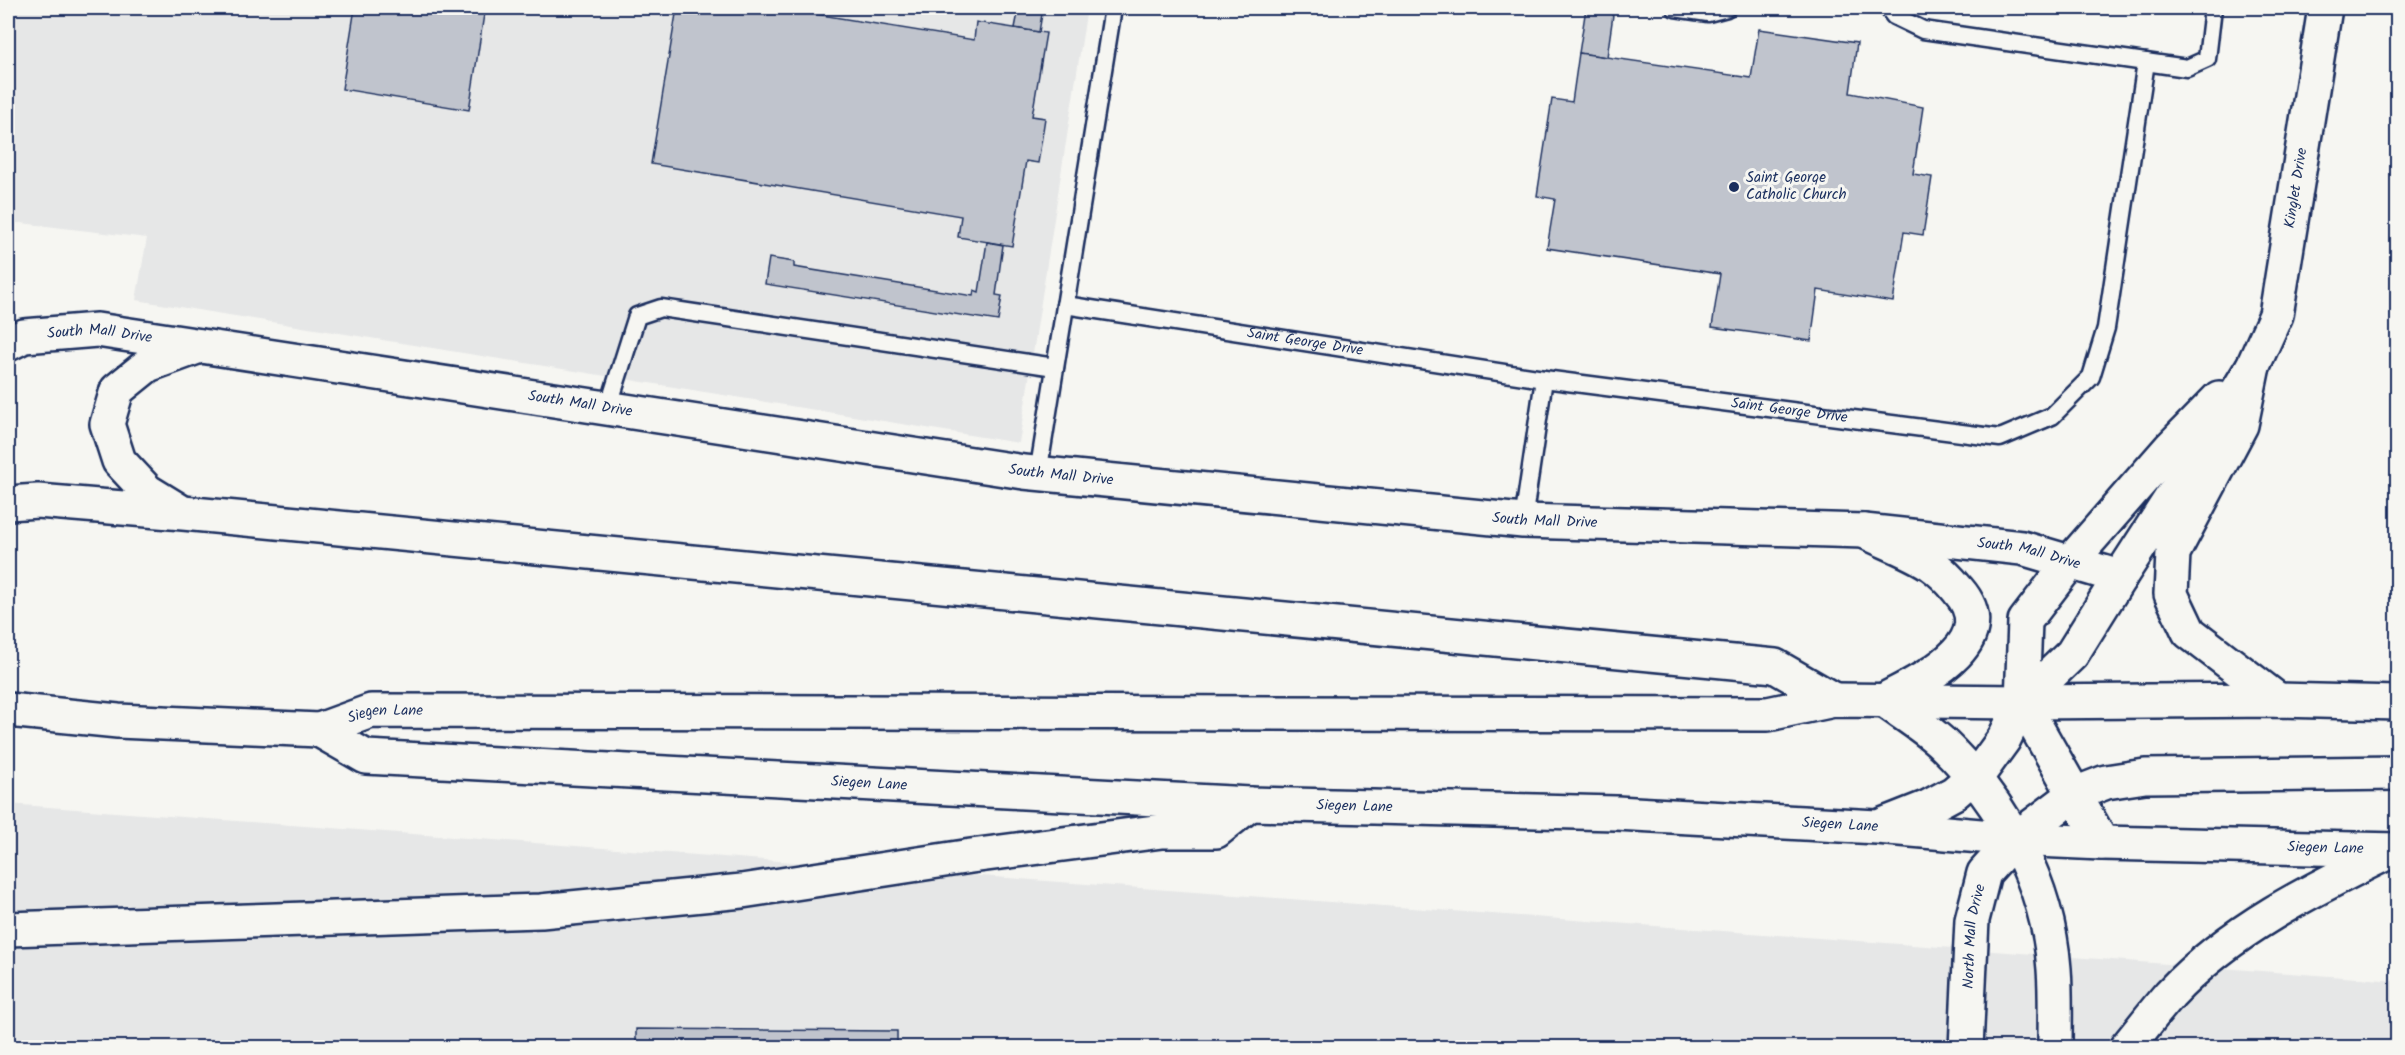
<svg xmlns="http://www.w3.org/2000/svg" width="2405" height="1055" font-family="Kalam,sans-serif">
	<rect width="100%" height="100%" fill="#f6f6f2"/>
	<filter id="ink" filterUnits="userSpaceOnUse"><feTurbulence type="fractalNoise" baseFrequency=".0167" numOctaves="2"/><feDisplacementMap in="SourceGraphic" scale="12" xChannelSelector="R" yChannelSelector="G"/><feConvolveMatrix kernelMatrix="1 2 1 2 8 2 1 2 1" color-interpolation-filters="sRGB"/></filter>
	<g filter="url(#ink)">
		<g fill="#e6e7e7">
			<path d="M8,8H1087L1019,443L136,300L147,238L21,223L8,224Z"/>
			<path d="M8,804L2397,981V1047H8Z"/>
		</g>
		<g fill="#c0c4cd" stroke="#1b2f5e" stroke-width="1.5">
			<path d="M355,8H485L469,110L342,89Z"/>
			<path d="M677,8H731L757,13L759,8H779L974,40L976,22L1046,33L1032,116L1045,118L1038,163L1026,161L1012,246L958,237L961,216L651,164Z"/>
			<path d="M1019,8H1043L1039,32L1015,28Z"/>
			<path d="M1586,8H1614L1607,57L1579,53Z"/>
			<path d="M1759,29L1857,43L1850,93L1923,107L1913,174L1932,177L1923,235L1904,232L1893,302L1818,290L1811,341L1712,327L1720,274L1547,248L1555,199L1537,196L1552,99L1572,102L1579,53L1751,78Z"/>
			<path d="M987,242L1003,245L996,295L1002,296L998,321L765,284L769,258L794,262V267L973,296L974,290L979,292Z"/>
			<path d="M636,1029L897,1031V1048H636Z"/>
		</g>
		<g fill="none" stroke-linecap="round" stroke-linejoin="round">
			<g stroke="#1b2f5e" stroke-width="21">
				<g id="service">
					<path d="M1675,8L1708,13L1727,8"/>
					<path d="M1888,8L1894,16L1923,30L2187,68L2207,59L2213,8"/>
					<path id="s1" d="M1065,305L1544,379L2000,438L2052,416L2091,377L2106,328L2146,62"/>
					<path d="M608,408L637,316L661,308L1055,367"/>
					<path d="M1038,474L1113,8"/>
					<path d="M1523,521L1544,379"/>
				</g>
			</g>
			<g stroke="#1b2f5e" stroke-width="38">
				<g id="minor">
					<path d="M2071,561L2170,448L2219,398"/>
					<path id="s2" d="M2120,577L2197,458L2253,366L2276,315L2325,8"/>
				</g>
			</g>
			<g stroke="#1b2f5e" stroke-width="38">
				<g id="tertiary">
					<path id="s3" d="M8,344L24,336L97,330L1024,472L1523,521L1864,531L2022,548L2120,577"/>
					<path id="s4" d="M1966,1048L1972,920L1984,873L2015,839"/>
				</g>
			</g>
			<g stroke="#1b2f5e" stroke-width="38">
				<g id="primary">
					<path d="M2253,366L2241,425L2173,553L2171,594L2189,632L2278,700"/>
					<path d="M8,503L38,501L183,513L1775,666L1834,700"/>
					<path d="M178,510L147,491L119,461L107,424L117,390L148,365L200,346"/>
					<path d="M1864,531C1886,542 1911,551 1931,564C1941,571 1950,580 1958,590C2003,641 1926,678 1888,698"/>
					<path d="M2071,561L2025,621L2022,702L2102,843"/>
					<path d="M1884,700C1903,714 1925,727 1943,744C2004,803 2048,884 2054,969C2056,995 2055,1022 2055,1048"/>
					<path id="s5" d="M8,710L118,721L319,730L371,711L1768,714L1834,700L2022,702L2278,700L2398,703"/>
					<path id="s6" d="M319,730L366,757L1250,804L1616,813L1877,827L2015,839L2102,843L2398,850"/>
					<path d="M1885,824L1928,807L1954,793L1983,768L2004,739L2022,702L2072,654L2120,577"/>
					<path d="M2015,839L2075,794L2106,782L2145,776L2398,773"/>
					<path d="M8,929L541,911L742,891L971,856L1162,831H1216L1250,804"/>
					<path d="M2126,1048C2141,1030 2155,1011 2170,994C2230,930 2311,890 2389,852"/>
				</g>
			</g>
			<use href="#service" stroke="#f6f6f2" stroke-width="16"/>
			<use href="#minor" stroke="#f6f6f2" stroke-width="33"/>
			<use href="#tertiary" stroke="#f6f6f2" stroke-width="33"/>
			<use href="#primary" stroke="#f6f6f2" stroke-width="33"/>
		</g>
	</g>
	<circle fill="#1b2f5e" stroke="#f6f6f2" stroke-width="2" cx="1734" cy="187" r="6"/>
	<g text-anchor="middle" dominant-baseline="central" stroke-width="6" stroke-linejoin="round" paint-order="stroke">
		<g font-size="15" fill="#1b2f5e" stroke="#f6f6f2" text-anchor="start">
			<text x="1746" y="178">Saint George<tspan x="1746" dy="17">Catholic Church</tspan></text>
		</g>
		<g font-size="15" fill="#1b2f5e" stroke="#f6f6f2">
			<text stroke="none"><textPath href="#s2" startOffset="434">Kinglet Drive</textPath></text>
			<text stroke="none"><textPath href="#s3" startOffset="94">South Mall Drive</textPath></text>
			<text stroke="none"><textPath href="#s1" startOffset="243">Saint George Drive</textPath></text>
			<text stroke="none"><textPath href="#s3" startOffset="580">South Mall Drive</textPath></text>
			<text stroke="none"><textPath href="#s1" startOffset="732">Saint George Drive</textPath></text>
			<text stroke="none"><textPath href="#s3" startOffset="1066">South Mall Drive</textPath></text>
			<text stroke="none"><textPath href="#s3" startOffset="1552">South Mall Drive</textPath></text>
			<text stroke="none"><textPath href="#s3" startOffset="2038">South Mall Drive</textPath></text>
			<text stroke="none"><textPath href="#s5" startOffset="381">Siegen Lane</textPath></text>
			<text stroke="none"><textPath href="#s6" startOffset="558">Siegen Lane</textPath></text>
			<text stroke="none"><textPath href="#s6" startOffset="1044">Siegen Lane</textPath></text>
			<text stroke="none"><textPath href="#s6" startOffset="1530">Siegen Lane</textPath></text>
			<text stroke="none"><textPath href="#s6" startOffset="2016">Siegen Lane</textPath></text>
			<text stroke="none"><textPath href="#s4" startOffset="112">North Mall Drive</textPath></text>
		</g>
	</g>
	<rect width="2405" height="1055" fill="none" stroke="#f6f6f2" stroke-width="30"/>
	<rect x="15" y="15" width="2375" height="1025" fill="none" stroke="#1b2f5e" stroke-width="2" filter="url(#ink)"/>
</svg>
